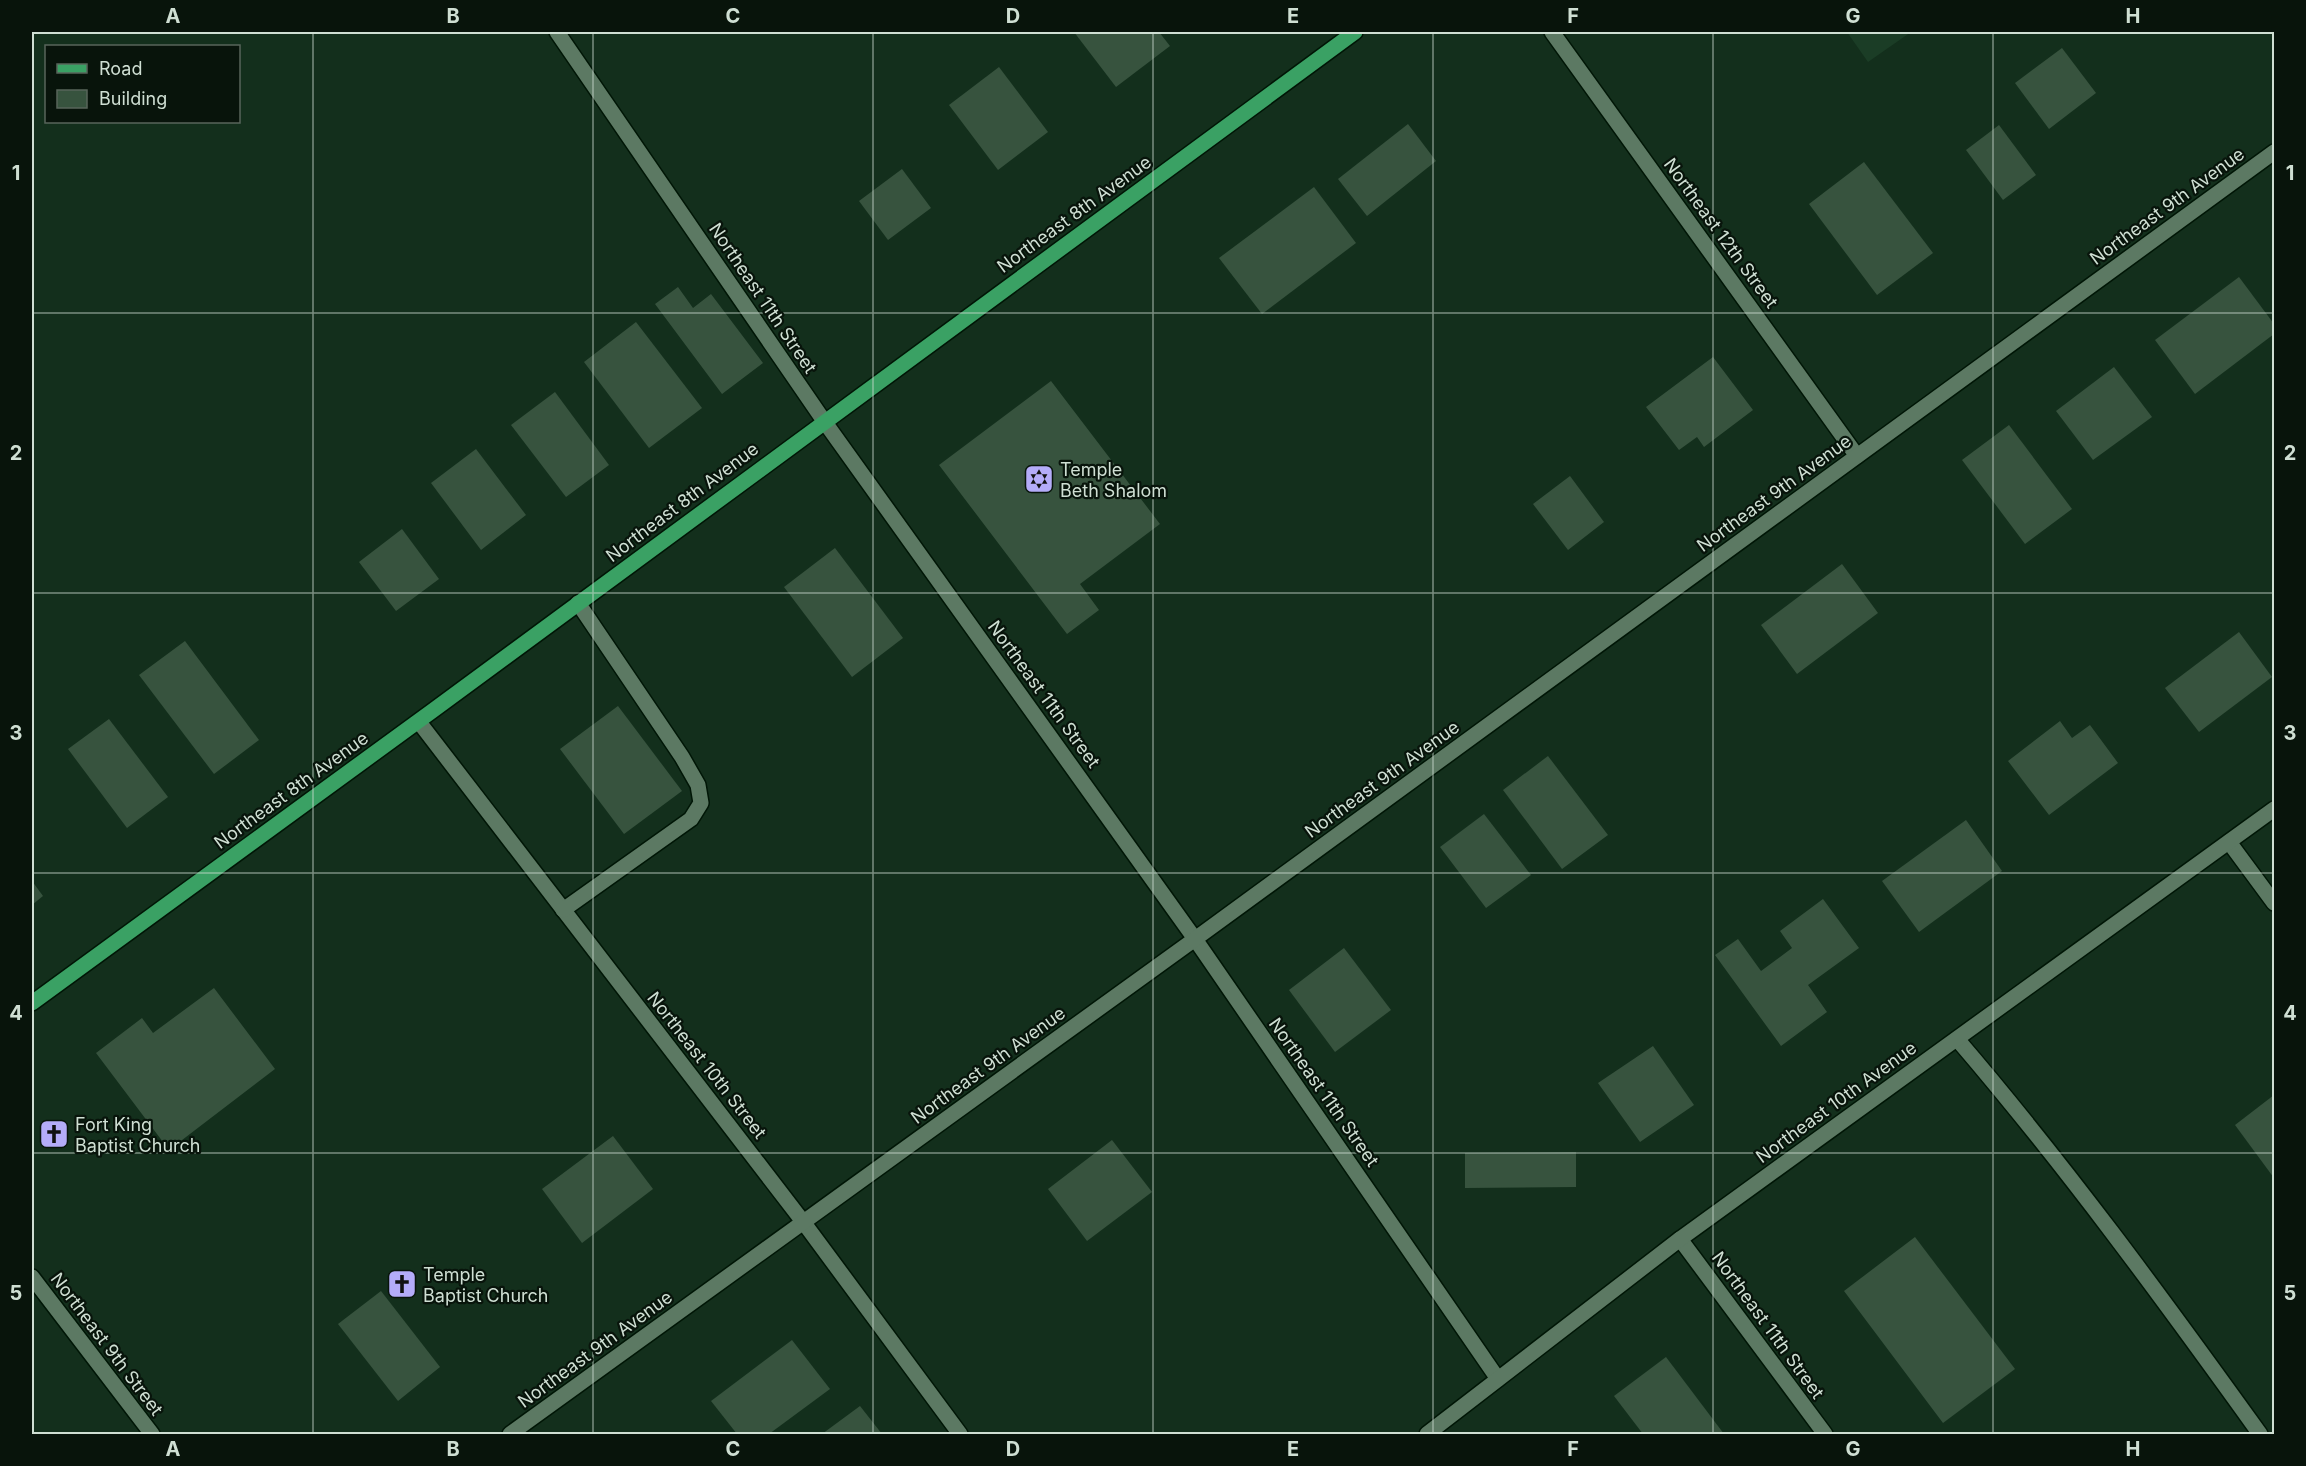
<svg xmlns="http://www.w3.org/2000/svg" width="2306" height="1466" font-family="Inter,sans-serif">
	<rect width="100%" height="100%" fill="#132f1c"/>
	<path fill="#1b3d26" d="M1847,32H1911L1868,62Z"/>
	<g fill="#37533e">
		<path d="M1074,32H1159L1170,46L1116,87Z"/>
		<path d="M2062,48L2096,93L2049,129L2015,83Z"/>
		<path d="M999,67L1048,132L998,170L949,105Z"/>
		<path d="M1408,124L1436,161L1367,216L1338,179Z"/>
		<path d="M1999,125L2036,175L2003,200L1966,150Z"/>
		<path d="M1864,162L1933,253L1877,295L1809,204Z"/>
		<path d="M902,169L931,208L888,240L859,201Z"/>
		<path d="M1314,187L1356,243L1262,314L1219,258Z"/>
		<path d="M2239,277L2274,324V334L2195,394L2155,340Z"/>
		<path d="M678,287L693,308L711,294L763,363L722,394L655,304Z"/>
		<path d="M636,322L702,408L649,448L584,362Z"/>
		<path d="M1713,357L1753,410L1704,447L1697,437L1679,450L1646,407Z"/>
		<path d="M2114,367L2152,417L2093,460L2056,411Z"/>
		<path d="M1051,381L1160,524L1080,584L1099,610L1067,634L939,465Z"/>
		<path d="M555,392L609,465L566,497L511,425Z"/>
		<path d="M2009,425L2072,509L2025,544L1962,460Z"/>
		<path d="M476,449L526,515L481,550L431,483Z"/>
		<path d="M1570,476L1604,522L1568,550L1533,504Z"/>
		<path d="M402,529L439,579L396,611L359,562Z"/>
		<path d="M835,548L903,638L852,677L784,587Z"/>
		<path d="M1842,564L1878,613L1797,674L1761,625Z"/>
		<path d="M2239,632L2272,677L2199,732L2165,688Z"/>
		<path d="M185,641L259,740L214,774L139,675Z"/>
		<path d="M618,706L682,791L624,834L560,749Z"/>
		<path d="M109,719L168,797L127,828L68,749Z"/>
		<path d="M2060,721L2072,738L2090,725L2118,763L2049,815L2008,761Z"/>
		<path d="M1548,756L1608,835L1562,869L1503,790Z"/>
		<path d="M1484,814L1531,875L1486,908L1440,847Z"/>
		<path d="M1966,820L2002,871L1919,932L1882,881Z"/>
		<path d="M32,881L43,896L32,905Z"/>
		<path d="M1823,899L1859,948L1808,985L1827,1012L1781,1046L1715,955L1738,939L1761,971L1792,948L1780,931Z"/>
		<path d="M1344,948L1391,1010L1335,1052L1289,990Z"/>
		<path d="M214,988L275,1069L169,1150L96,1053L142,1018L153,1033Z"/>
		<path d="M1653,1046L1694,1105L1640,1142L1598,1083Z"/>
		<path d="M2274,1095V1178L2235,1125Z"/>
		<path d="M613,1136L653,1189L582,1243L542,1189Z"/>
		<path d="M1112,1140L1152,1192L1087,1241L1048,1189Z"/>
		<path d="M1576,1152V1187L1465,1188V1153Z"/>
		<path d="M1915,1237L2015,1369L1943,1423L1844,1291Z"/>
		<path d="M381,1291L440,1367L398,1401L338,1324Z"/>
		<path d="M792,1340L830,1389L769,1434H737L711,1401Z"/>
		<path d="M1666,1357L1724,1434H1643L1614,1396Z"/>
		<path d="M860,1406L882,1434H822Z"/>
	</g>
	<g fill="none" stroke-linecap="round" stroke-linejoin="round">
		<g stroke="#001606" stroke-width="18">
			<g id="minor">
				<path d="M557,32L824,421L1195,939L1498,1379"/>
				<path d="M1552,32L1857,456"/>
				<path d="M419,722L804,1223L960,1434"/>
				<path d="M2229,842L2274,903"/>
				<path d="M563,910L691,819L701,803L698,785L682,757L578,603"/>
				<path d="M1957,1039C2065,1165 2163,1299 2260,1434"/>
				<path d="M1680,1239L1825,1434"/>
				<path d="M32,1277L152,1434"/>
				<path d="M510,1434L1195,939L2274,152"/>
				<path d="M1427,1434L1680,1239L2274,809"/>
			</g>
		</g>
		<g stroke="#001606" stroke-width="18">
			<path id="major" d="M32,1003C475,682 914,355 1355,32"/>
		</g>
		<use href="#minor" stroke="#5c7963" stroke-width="15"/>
		<use href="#major" stroke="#3aa164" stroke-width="15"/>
	</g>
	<path fill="none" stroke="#cfdfd3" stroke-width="1.5" stroke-opacity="0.55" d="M313,32V1434M593,32V1434M873,32V1434M1153,32V1434M1433,32V1434M1713,32V1434M1993,32V1434M32,313H2274M32,593H2274M32,873H2274M32,1153H2274"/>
	<defs>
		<g id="synagogue-square" transform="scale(1.5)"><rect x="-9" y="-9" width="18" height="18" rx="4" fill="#b4acf9" stroke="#08140b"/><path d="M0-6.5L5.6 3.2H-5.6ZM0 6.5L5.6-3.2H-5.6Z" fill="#111"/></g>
		<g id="church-square" transform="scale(1.5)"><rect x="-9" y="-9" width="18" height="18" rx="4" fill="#b4acf9" stroke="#08140b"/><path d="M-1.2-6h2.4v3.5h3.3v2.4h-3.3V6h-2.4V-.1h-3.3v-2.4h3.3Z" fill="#111"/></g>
	</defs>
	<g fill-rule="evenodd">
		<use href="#synagogue-square" x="1039" y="479"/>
		<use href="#church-square" x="54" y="1134"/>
		<use href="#church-square" x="402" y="1284"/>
	</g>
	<g text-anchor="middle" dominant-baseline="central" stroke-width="4.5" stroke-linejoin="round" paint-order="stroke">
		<g font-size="18" fill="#cfdfd3" stroke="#08140b">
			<text transform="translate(2167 206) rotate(-36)">Northeast 9th Avenue</text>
			<text transform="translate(1074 214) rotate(-36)">Northeast 8th Avenue</text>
			<text transform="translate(1721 233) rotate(54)">Northeast 12th Street</text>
			<text transform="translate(763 298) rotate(56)">Northeast 11th Street</text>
			<text transform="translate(1774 493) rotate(-36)">Northeast 9th Avenue</text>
			<text transform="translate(682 502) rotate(-37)">Northeast 8th Avenue</text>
			<text transform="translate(1044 694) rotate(54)">Northeast 11th Street</text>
			<text transform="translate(1382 779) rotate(-36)">Northeast 9th Avenue</text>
			<text transform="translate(291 790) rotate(-36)">Northeast 8th Avenue</text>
			<text transform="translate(707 1065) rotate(52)">Northeast 10th Street</text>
			<text transform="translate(988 1065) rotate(-36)">Northeast 9th Avenue</text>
			<text transform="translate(1324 1092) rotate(55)">Northeast 11th Street</text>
			<text transform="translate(1836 1102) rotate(-36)">Northeast 10th Avenue</text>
			<text transform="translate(1768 1325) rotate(54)">Northeast 11th Street</text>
			<text transform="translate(107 1344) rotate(53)">Northeast 9th Street</text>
			<text transform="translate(595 1349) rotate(-36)">Northeast 9th Avenue</text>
		</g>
		<g font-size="18" fill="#cfdfd3" stroke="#08140b" text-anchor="start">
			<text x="1060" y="469">Temple<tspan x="1060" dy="21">Beth Shalom</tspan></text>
			<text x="75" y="1124">Fort King<tspan x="75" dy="21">Baptist Church</tspan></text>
			<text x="423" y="1274">Temple<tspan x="423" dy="21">Baptist Church</tspan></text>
		</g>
	</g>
	<rect width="2306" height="1466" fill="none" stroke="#08140b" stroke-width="66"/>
	<rect x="45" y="45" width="195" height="78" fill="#08140b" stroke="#58655b" stroke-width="1.5"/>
	<rect x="57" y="64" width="30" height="9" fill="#3aa164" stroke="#58655b" stroke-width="1.5"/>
	<text x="99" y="75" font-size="18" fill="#cfdfd3">Road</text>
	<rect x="57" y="90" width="30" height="18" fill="#37533e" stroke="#58655b" stroke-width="1.5"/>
	<text x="99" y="105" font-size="18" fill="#cfdfd3">Building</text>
	<rect x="33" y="33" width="2240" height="1400" fill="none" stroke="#cfdfd3" stroke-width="2"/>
	<g font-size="20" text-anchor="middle" font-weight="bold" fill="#cfdfd3">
		<text x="173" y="23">A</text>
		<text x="453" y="23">B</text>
		<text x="733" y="23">C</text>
		<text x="1013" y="23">D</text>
		<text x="1293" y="23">E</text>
		<text x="1573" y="23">F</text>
		<text x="1853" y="23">G</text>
		<text x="2133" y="23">H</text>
		<text x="16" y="180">1</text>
		<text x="2290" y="180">1</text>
		<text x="16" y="460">2</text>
		<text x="2290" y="460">2</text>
		<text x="16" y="740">3</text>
		<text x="2290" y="740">3</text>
		<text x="16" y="1020">4</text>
		<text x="2290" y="1020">4</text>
		<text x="16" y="1300">5</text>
		<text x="2290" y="1300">5</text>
		<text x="173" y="1456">A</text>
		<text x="453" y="1456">B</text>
		<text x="733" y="1456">C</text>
		<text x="1013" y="1456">D</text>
		<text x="1293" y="1456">E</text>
		<text x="1573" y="1456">F</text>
		<text x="1853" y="1456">G</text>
		<text x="2133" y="1456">H</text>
	</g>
</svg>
